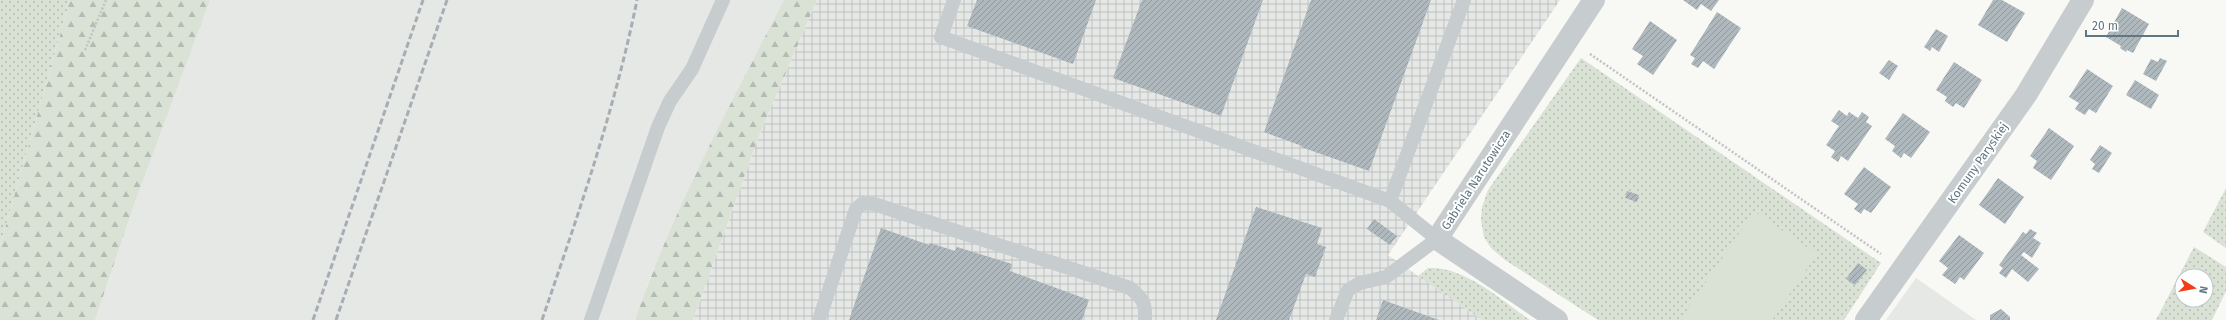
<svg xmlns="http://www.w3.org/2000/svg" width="2226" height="320" font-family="'Fira Sans',sans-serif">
	<defs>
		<pattern id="industrial-grid" width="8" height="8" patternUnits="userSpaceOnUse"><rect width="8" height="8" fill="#e6e8e6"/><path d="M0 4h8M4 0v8" fill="none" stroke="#bec1c0"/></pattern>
		<pattern id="grass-dots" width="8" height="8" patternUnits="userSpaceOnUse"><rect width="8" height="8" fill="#dae1d5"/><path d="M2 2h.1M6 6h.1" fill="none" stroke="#b4bbb2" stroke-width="1.8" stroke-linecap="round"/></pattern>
		<pattern id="forest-firs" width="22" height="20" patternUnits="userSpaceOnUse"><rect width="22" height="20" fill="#dae1d5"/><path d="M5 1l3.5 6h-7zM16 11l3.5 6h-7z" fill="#b4bbb2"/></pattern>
		<pattern id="building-hatch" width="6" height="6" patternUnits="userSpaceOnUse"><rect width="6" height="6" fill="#aeb8bd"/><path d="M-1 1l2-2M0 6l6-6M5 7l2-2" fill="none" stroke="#919a9f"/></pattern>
	</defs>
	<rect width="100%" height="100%" fill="#f8f8f5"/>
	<g fill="#e6e8e6">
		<path d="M210,0H784L651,275L635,320H95L134,205Z"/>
		<path d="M1916,278L1976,320H1886Z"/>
	</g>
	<path fill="url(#industrial-grid)" d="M817,0H1560L1388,255L1482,320H693L759,136Z"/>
	<g fill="url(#grass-dots)" fill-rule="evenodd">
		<path d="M0,0H70L0,246Z"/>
		<path d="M1581,58L1881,263L1844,320H1598L1505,260L1491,248L1484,237L1481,221L1482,207L1488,190Z"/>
		<path d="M2226,188V248L2203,232Z"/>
		<path d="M2194,247L2226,267V291L2212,320H2156ZM2182,276H2206V300H2182Z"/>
		<path d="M1428,268C1465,266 1501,300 1530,320H1482L1418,276Z"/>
	</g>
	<g fill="url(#forest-firs)">
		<path d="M70,0H210L134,205L95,320H0V246Z"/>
		<path d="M784,0H817L759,136L693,320H635C673,209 731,104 784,0Z"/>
	</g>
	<path fill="#dae1d5" d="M1754,211L1817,254L1772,320H1680Z"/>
	<g fill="url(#building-hatch)">
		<path d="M977,0H1096L1073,64L967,26Z"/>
		<path d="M1142,0H1263L1221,116L1113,78Z"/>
		<path d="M1311,0H1431L1369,171L1301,147L1302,146L1264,132Z"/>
		<path d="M1683,0H1719L1711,11L1701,4L1697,10Z"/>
		<path d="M1993,0H2002L2025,13L2007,42L1978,25Z"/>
		<path d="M2122,8L2149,24L2133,53L2127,50L2126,52L2120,48L2121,46L2106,37Z"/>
		<path d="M1717,12L1741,28L1714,69L1703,61L1698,68L1691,64L1695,58L1690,55Z"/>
		<path d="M1650,21L1677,40L1653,75L1637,64L1643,56L1632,49Z"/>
		<path d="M1936,29L1948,36L1939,52L1932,47L1930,51L1924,47Z"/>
		<path d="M2160,58L2167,61L2156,81L2143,74L2151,59L2158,62Z"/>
		<path d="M1889,60L1898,66L1889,80L1879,73Z"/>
		<path d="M1954,62L1982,80L1964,108L1956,103L1953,107L1945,101L1947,97L1936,90Z"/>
		<path d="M2087,69L2113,86L2096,113L2089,109L2085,115L2075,109L2079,103L2069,97Z"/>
		<path d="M2135,80L2159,95L2151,109L2126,95Z"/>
		<path d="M1839,110L1847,116L1849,112L1858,118L1862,112L1869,117L1866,122L1872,126L1848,161L1841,156L1838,162L1831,157L1835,151L1826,145L1839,126L1831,121Z"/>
		<path d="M1903,113L1930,132L1911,158L1904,153L1901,158L1892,151L1895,146L1885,139Z"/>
		<path d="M2049,128L2074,146L2051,180L2033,168L2037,161L2030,156Z"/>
		<path d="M2100,145L2112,153L2099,173L2092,169L2095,164L2090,160Z"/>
		<path d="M1864,167L1891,187L1871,213L1864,209L1861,214L1854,209L1858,204L1844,194Z"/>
		<path d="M1998,178L2024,197L2005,224L1979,205Z"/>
		<path d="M1627,191L1639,195L1637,202L1625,198Z"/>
		<path d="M1256,207L1322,228L1317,244L1326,247L1315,277L1306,274L1289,320H1216Z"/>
		<path d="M1374,219L1397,236L1390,245L1367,229Z"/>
		<path d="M881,228L929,245L930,243L955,251L957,247L1012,264L1010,271L1089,300L1082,320H849Z"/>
		<path d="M2030,229L2037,233L2033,238L2041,243L2032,258L2024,252L2021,255L2039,269L2028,282L2012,269L2006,278L1999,273L2003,268L1999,265L2023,232L2026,234Z"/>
		<path d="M1959,235L1984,253L1964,280L1960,277L1955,284L1942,275L1948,268L1939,261Z"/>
		<path d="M1858,263L1867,270L1855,285L1846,279Z"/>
		<path d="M1383,300L1439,320H1376Z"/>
		<path d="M2001,309L2010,317V320H1990V315Z"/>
	</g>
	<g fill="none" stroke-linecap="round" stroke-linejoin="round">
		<g stroke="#c0c3c5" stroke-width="2.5" stroke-dasharray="2 2" stroke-linecap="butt">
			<path d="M85,50L106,0"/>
			<path d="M1590,54L1881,254"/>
		</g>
		<g stroke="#c7cccf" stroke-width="14">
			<path d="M954,0L941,37L1390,201L1437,239L1386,277L1360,283L1348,290L1336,320"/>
			<path d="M1390,201L1464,0"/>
			<path d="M591,320L658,127L670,101L692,69L723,0"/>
			<path d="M819,320L856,209L863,203L874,204L1130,288C1143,299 1146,303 1145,320"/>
		</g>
		<g stroke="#c7cccf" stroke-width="22">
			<path d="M1557,320L1437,239L1594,0"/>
			<path d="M1866,320L2026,95L2083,0"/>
		</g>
		<g stroke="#a7aeb3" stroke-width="3" stroke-dasharray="6 3" stroke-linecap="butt">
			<path d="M313,320L423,0"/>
			<path d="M336,320L447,0"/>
			<path d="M542,320C578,215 615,109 637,0"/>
		</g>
	</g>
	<g text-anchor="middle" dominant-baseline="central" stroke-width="4" stroke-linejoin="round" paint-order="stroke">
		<g font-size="12" fill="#607683" stroke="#fff">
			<text transform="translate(1978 163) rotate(-55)">Komuny Paryskiej</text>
			<text transform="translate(1476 180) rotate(-57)">Gabriela Narutowicza</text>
		</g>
	</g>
	<g transform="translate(2194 288) rotate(101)"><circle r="19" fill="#ffffff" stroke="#bfc8cd"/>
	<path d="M0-3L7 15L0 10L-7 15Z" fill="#f53c18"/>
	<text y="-6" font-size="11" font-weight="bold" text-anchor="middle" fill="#607683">N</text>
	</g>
	<path d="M2086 30v6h92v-6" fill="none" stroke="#607683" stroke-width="2"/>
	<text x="2092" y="30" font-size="12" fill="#607683" stroke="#ffffff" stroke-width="3" paint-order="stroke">20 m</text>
</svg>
